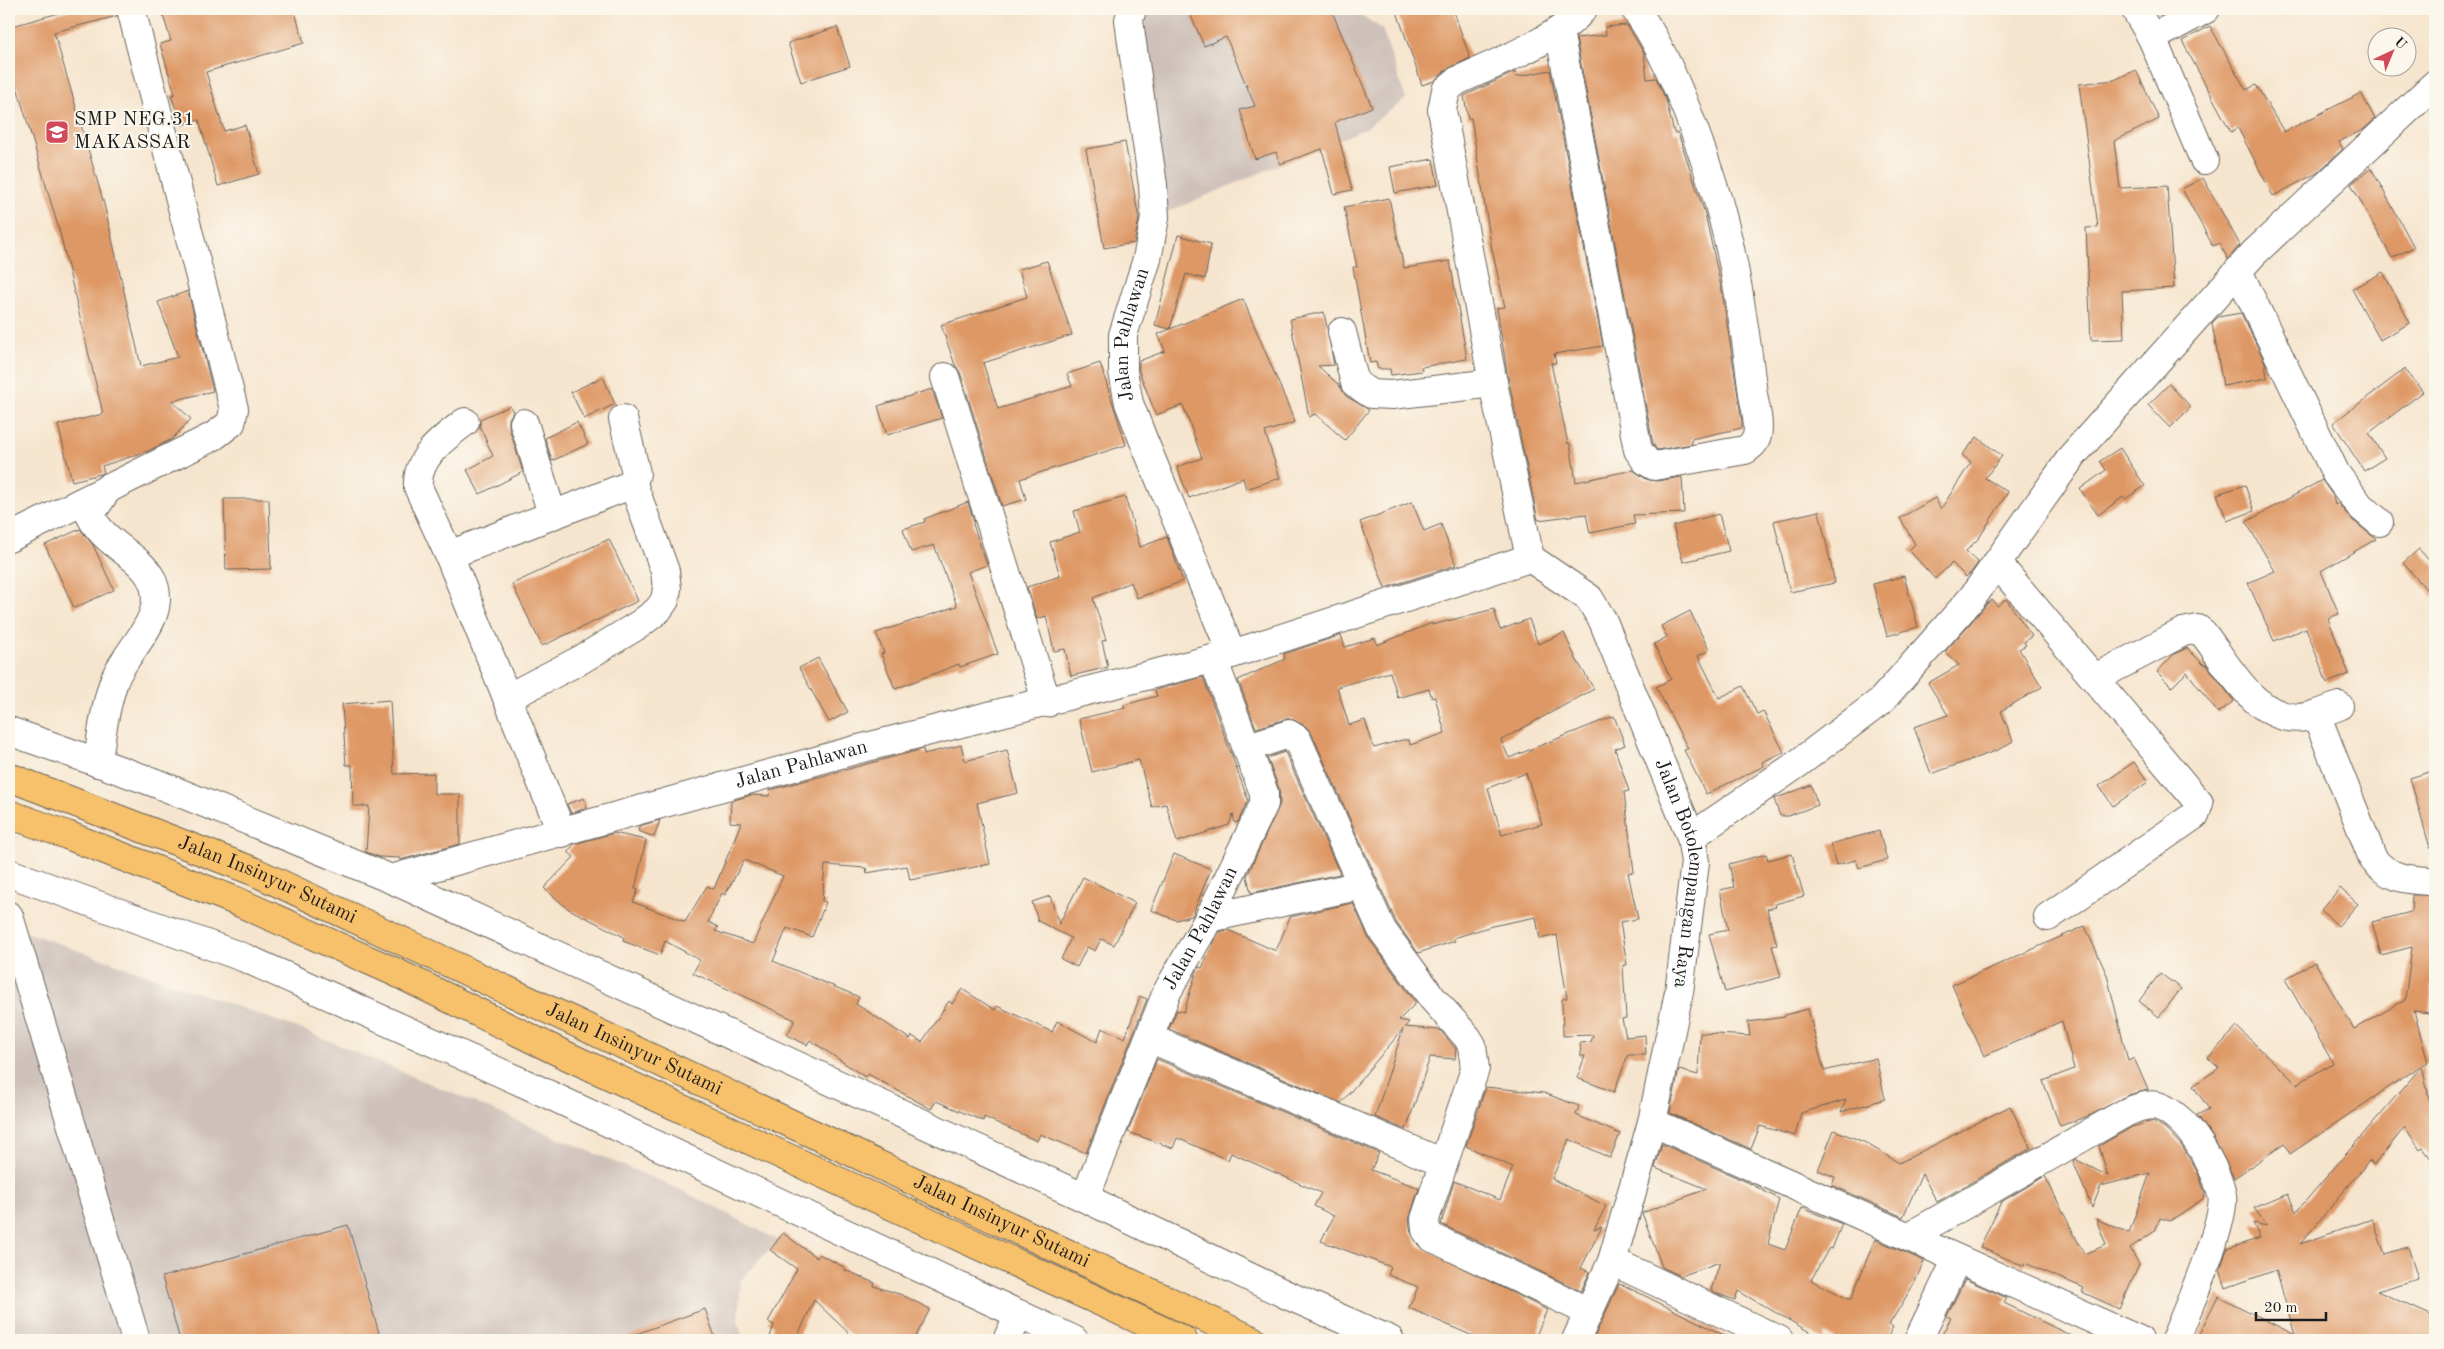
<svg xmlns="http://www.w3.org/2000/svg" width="2444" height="1349" font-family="'Old Standard TT',serif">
	<rect width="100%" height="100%" fill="#fbf7ec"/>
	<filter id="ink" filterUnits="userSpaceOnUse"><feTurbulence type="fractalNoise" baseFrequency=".02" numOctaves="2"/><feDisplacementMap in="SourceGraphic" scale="10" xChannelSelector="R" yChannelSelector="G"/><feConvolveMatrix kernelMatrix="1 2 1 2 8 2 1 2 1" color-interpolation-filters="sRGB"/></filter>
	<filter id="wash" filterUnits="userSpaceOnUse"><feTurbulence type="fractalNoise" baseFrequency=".0096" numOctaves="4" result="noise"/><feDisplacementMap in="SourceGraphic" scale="20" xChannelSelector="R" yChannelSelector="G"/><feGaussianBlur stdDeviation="1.12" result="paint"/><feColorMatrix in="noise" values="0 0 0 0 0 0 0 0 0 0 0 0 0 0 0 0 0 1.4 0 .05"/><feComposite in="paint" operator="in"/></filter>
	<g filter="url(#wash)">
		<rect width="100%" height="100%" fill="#f6e5ce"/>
		<g fill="#cec1b9">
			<path d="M1145,9H1352L1382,29L1406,99L1364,129L1165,213L1146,74Z"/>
			<path d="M9,926L303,1030L681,1190L778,1240L741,1280L738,1323L744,1340H9Z"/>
		</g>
		<g id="blocks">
			<g fill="#de9865" fill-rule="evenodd">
				<path d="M73,9H116L117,16L54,32L104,204L141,366L178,357L158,302L188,291L213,391L172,401L191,419L172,439L148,451L102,466L104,473L101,474L72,481L58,425L103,414L60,233L9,60V27Z"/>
				<path d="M161,9H294L304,43L206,72L224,131L245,125L259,174L218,186L199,120L181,125L171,95L175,94L160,44L171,41Z"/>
				<path d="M1188,9H1331L1372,107L1335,122L1352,190L1334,194L1322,149L1280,164L1276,152L1255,159L1240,110L1255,106L1226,37L1204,46Z"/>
				<path d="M1396,9H1453L1470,58L1447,69L1434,81L1422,85Z"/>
				<path d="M1627,25L1644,53L1647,79L1656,78L1666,100L1674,133H1678L1705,214L1722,291L1742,422V428L1691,439L1692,444L1657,450L1653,444L1576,38L1606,35L1605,27Z"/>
				<path d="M2210,26L2246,90L2256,85L2284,132L2361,93L2375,119L2364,129L2339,142L2343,149L2317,173L2273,196L2238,128L2231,132L2182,41Z"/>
				<path d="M837,27L850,66L801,82L788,43Z"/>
				<path d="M1550,70L1603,346L1554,354L1556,363H1551L1568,444L1570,443L1576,482L1633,470L1646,479L1656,481L1682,477L1684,513L1633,515L1635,524L1590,533L1586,514L1538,520L1507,372L1497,308L1505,307L1492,250L1471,118L1468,119L1464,96L1515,72L1516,77Z"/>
				<path d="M2136,70L2159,119L2114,141L2120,188L2167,186L2174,288L2122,291L2124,339L2091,340L2086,228L2098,227L2079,84L2114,80Z"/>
				<path d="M1125,142L1139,219L1134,243L1104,248L1086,149Z"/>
				<path d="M1433,159L1438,185L1395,193L1390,167Z"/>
				<path d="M2371,168L2414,247L2392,258L2351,184Z"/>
				<path d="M2203,178L2240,245L2228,259L2219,243L2213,246L2182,189Z"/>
				<path d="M1389,198L1404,268L1450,261L1467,359L1421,367L1422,371L1391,375L1390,369H1378L1376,362L1370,363L1353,267H1357L1344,207Z"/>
				<path d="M1178,235L1211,244L1205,279L1186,274L1170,329L1155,325Z"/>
				<path d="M1047,261L1072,335L983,363L998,409L1072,386L1067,374L1100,363L1126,445L1020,479L1026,499L1002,506L960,372L955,365L941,325L1027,297L1019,269Z"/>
				<path d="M2383,272L2410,323L2380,340L2352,289Z"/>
				<path d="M1243,299L1295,422L1265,432L1280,478L1246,489L1243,478L1189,498L1177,467L1202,458L1183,405L1156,415L1139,371V361L1165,351L1158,334Z"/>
				<path d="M1324,312L1334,365L1318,366L1339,385L1346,396L1369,410L1345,440L1315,414L1309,417L1290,319Z"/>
				<path d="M2241,313L2265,362L2267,378L2223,386L2212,323L2218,317Z"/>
				<path d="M2405,369L2423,392L2369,433L2385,458L2364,471L2333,423Z"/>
				<path d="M603,377L615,404L584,419L571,392Z"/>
				<path d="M2169,384L2191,407L2170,428L2148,405Z"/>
				<path d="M932,389L942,418L887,435L878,406Z"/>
				<path d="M510,406L513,412L509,419V428L523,472L480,494L467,470L493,456L480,427V419Z"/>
				<path d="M577,422L588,444L552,461L545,438Z"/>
				<path d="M1977,437L2002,456L1985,478L2008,492L1979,538L1966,551L1978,562L1973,570L1966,577L1952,563L1935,579L1909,550L1915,544L1900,518L1935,498L1941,509L1971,462L1962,455Z"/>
				<path d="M2120,448L2145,486L2125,499L2123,497L2098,515L2080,489L2106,470L2100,461Z"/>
				<path d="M2322,480L2333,496L2335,505L2338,503L2350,518L2376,539L2321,571L2339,614L2328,618L2349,674L2327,683L2306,628L2274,641L2248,583L2275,571L2246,522Z"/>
				<path d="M2245,485L2254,511L2227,521L2217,494Z"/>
				<path d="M1125,497L1140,547L1167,537L1183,581L1137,598L1131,582L1093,598L1106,640L1102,641L1108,667L1071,676L1065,649L1054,651L1046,616L1037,619L1027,587L1060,576L1050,542L1080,532L1074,511Z"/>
				<path d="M224,499H269L271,569L226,570Z"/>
				<path d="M968,502L974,523L973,524L987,565L968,572L998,654L960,667L959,664L895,689L881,654L884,653L876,633L957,606L934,545L911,552L903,529L925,522L924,519Z"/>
				<path d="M1412,502L1424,531L1441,524L1456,565L1385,588L1360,522Z"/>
				<path d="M1819,511L1835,583L1790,592L1774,521Z"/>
				<path d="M1719,514L1729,551L1683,562L1673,526Z"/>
				<path d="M80,529L93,545L114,590L74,608L45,545Z"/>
				<path d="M609,539L638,601L542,646L512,584Z"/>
				<path d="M2419,549L2435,567V599L2403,563Z"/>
				<path d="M1904,576L1918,627L1887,636L1873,584Z"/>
				<path d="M2006,599L2032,636L2024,642L2026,645L2019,649L2042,687L2001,711L2013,741L1998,750L1931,774L1914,727L1948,715L1928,683L1959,665L1945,652L1987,604L1992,600L1997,606Z"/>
				<path d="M1494,609L1500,630L1529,619L1538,644L1564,633L1576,659L1594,689L1501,740L1509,758L1614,716L1625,745L1615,749L1629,791L1624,792L1634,872L1628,873L1638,919L1620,922L1627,965H1623L1626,1018L1622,1019L1626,1037L1645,1035L1646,1055H1628L1614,1092L1577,1078L1585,1056H1581L1580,1043L1591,1042L1593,1035L1563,1036L1562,999L1567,998L1557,935L1540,939L1536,917L1492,926L1454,938L1455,941L1418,953L1396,922L1311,732L1305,726L1290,718L1256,728L1238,680L1285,659L1284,654L1341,635L1345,647L1375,638L1377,645L1432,623V625ZM1390,672L1398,698L1429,689L1432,698L1435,697L1445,733L1410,745L1409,740H1402L1374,748L1365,720L1349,725L1337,687ZM1526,773L1542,824L1502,835L1488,788Z"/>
				<path d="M1690,611L1709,650L1698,656L1719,698L1743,686L1757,714L1763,711L1784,752L1762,762L1764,766L1706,794L1684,750L1688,749L1656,687L1671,679L1654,644L1667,637L1661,626Z"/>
				<path d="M2187,648L2204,665L2206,664L2234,701L2218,713L2187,672L2172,687L2157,672L2174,654Z"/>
				<path d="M818,658L848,712L829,722L799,668Z"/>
				<path d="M1203,677L1248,800L1238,822L1235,823L1233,814L1229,825L1177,842L1166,804L1152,807L1139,760L1092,772L1079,719L1125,708L1124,705L1157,696L1155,690Z"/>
				<path d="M390,700L394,774L434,773V794H460V844L400,860V858L379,857L366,852L369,806H353L352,765H346L342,704Z"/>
				<path d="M961,745L965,761L1007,750L1018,793L977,803L990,864L910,880L907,866L867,873L866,868L825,865L822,901L826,902L812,937L787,928L773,961L859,997L856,1004L910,1039L912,1036L922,1042L949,1001L952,1004L962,989L995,1010L997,1006L1052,1032L1057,1021L1097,1042L1102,1028L1125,1038L1140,996L1147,999L1086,1153L1040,1134L1037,1141L984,1117L983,1121L936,1101L931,1109L868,1074L865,1077L810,1040L807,1045L787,1035L795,1020L693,973L700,960L665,941L660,955L623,941L624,937L567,908L544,888L574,857L568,852L574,844L614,833L646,840L635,889L638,890L633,902L685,922L707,886L714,889L741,823L730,822L731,801L751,795L769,796L770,790L923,749L924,754ZM744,860L783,876L753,944L715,931L718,927L708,922L722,893L725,895Z"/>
				<path d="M1285,752L1340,874L1251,893L1247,876L1280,804L1279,788L1267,758Z"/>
				<path d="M2134,762L2148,782L2113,806L2099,786Z"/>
				<path d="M2435,770V847L2430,848L2410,778Z"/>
				<path d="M1811,785L1818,805L1788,816H1780L1774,799Z"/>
				<path d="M584,798L587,808L571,813L567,804Z"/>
				<path d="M660,820L654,837L638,831L639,826Z"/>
				<path d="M1879,831L1887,860L1859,868L1856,860L1836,865L1830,844Z"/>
				<path d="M1174,854L1211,869L1192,916L1176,920L1151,910Z"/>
				<path d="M1766,854L1768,860L1792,854L1804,896L1775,904L1776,907L1767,909L1777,945L1772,946L1781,977L1725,992L1709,934L1728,930L1720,890L1734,887L1729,864Z"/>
				<path d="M1083,877L1135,903L1114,945L1101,939L1095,951L1087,947L1077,967L1061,959L1071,938L1038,921L1032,902L1050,896L1059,924Z"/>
				<path d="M2340,888L2358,904L2338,926L2321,910Z"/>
				<path d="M2412,895H2435V986L2432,985L2429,1013L2414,1011L2428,1063L2422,1065L2290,1154L2284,1144L2234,1178L2214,1139L2197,1115L2209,1109L2193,1086L2219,1068L2208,1058L2237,1027L2297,1084L2333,1063L2285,979L2315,962L2354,1029L2405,1000L2412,947L2381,955L2372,922L2411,912Z"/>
				<path d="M1353,903L1369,939L1416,1003L1399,1020L1409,1022L1405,1027L1440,1030L1456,1049L1455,1059L1430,1057L1406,1130L1375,1117L1403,1029L1341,1103L1169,1029L1177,1010L1184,1012L1197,970L1199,967L1202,968L1219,932L1228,930L1276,951L1290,917Z"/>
				<path d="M2085,926L2107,975L2128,1061L2134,1058L2148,1090L2128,1095L2091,1115L2060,1126L2043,1081L2074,1069L2062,1021L1984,1056L1952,985Z"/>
				<path d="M2160,973L2181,989L2159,1017L2139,1001Z"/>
				<path d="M1808,1009L1824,1071L1876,1058L1885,1099L1841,1112L1846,1100L1801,1113L1795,1136L1760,1126L1751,1149L1670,1113L1679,1070L1698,1075L1700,1033L1750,1036L1748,1022L1785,1017V1015Z"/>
				<path d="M1157,1059L1379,1153L1371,1170L1419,1188L1409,1220L1411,1232L1419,1246L1547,1310L1534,1340H1482L1409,1308L1418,1287L1388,1275L1391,1267L1321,1241L1334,1216L1314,1206L1321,1193L1231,1153L1228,1160L1177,1138L1173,1148L1128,1132Z"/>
				<path d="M2422,1066L2431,1107L2435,1105V1164L2423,1148L2420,1150L2405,1127L2374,1165L2369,1161L2300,1244L2372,1219L2385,1254L2408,1247L2418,1279L2377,1291L2435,1317V1340H2196L2218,1296L2295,1335L2276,1270L2226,1288L2220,1270L2227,1249L2260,1238L2253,1223L2267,1226L2254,1208L2288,1194L2296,1212Z"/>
				<path d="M1486,1087L1544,1093L1579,1106L1576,1115L1620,1134L1610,1158L1569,1139L1552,1179L1606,1206L1594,1230L1602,1227L1581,1268L1590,1272L1581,1291L1441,1224L1454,1181L1500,1200L1513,1167L1466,1146Z"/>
				<path d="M2010,1106L2031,1148L1937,1202L1922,1174L1903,1217L1832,1185L1835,1177L1818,1170L1834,1130L1864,1142L1899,1163Z"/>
				<path d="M2153,1121L2165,1128L2182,1146L2198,1173L2205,1193L2204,1198L2170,1221L2160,1218L2155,1231L2130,1248L2139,1264L2119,1309L2082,1292L2084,1288L2025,1263L2024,1266L1980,1247L2001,1202L2045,1176L2084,1254L2106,1245L2096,1219L2129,1233L2150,1173L2101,1186L2092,1208L2073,1161L2075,1159L2108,1176L2099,1146L2132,1127Z"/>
				<path d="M1662,1144L1749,1183L1779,1199L1768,1244L1785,1250L1802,1208L1842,1224L1832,1249L1829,1248L1811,1280L1848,1299H1851L1875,1239L1924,1261L1915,1282L1889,1325L1893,1327L1886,1340H1838L1825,1333L1822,1339L1738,1291L1735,1300L1718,1294L1711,1290L1720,1262L1681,1276L1662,1267L1642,1213L1707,1189L1655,1168Z"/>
				<path d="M348,1225L381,1340H180L162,1277Z"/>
				<path d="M783,1233L817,1258L819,1254L844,1267L843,1269L875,1283L874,1286L902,1295L930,1309L914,1340H856L814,1300L796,1340H769L774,1325L768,1322L797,1269L770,1250Z"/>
				<path d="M1965,1279L2007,1298L2004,1303L2080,1340H1939L1951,1318L1947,1316Z"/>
				<path d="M1619,1284L1625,1286L1734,1340H1593Z"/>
				<path d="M705,1309L716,1340H625V1338Z"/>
			</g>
		</g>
	</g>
	<g filter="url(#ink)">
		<use href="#blocks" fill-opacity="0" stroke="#68625a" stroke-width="1"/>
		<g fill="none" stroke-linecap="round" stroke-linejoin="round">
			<g stroke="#68625a" stroke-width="30">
				<g id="minor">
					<path d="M2135,9L2152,38L2206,9"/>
					<path d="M1559,31L1638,450L1646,461L1654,466L1745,450C1751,446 1755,443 1757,436C1760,423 1755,407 1753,394C1745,329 1734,248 1713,185C1696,132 1668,53 1635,9"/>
					<path d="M2152,38L2204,160"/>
					<path d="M2238,271L2336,474L2360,506L2379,522"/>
					<path d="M1342,332L1355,383L1371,394L1392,395L1493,383"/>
					<path d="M945,377L1047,703"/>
					<path d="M465,422C444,438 416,457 418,487L449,555L562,833"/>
					<path d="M524,423L552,514"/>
					<path d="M9,538L214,436L231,423L234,409L131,9"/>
					<path d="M449,555L633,484L636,473L623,419"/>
					<path id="s1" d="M1530,558L1589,598L1603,621L1691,837L1695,862L1679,992L1652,1122L1612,1261L1576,1340"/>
					<path d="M1530,558L1493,383L1442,110L1446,90L1457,81C1493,64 1560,39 1583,9"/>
					<path d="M1998,564L2199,803L2195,815L2048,917"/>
					<path d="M1232,654L1530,558"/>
					<path d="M2095,678L2183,632L2198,629L2203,633C2228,665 2257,725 2306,717C2317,715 2328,710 2339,706"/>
					<path d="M507,698L582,659L640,624L658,610L665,600L667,589L665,571L633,484"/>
					<path d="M2316,714L2373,859C2388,878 2407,880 2430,881"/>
					<path d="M9,731L153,782L391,879L1085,1198L1287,1295L1390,1340"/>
					<path d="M1246,748L1289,734L1297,739L1382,930L1433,999L1467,1037L1472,1045L1475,1069L1425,1219L1426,1230L1431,1237L1589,1312"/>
					<path d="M98,763C101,735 105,707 114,681C126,648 171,617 151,578C138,554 105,545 90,515L109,487"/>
					<path d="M1691,837L1796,765L1881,701L1972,598L2073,455L2254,253L2435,84"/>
					<path d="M9,873L245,958L528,1085L1074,1340"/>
					<path id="s2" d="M391,879L855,750L1232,654L1143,439L1129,403L1123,372V335L1147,259L1155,218L1153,185L1131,36L1129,20L1132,9"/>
					<path d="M9,916L136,1340"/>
					<path d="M1209,918L1362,885"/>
					<path d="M1149,1038L1443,1163"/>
					<path d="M1652,1122L2139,1340"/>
					<path id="s3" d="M1085,1198L1167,992L1209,918L1264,804V793L1213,659"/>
					<path d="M1908,1237L2125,1113C2151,1101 2161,1102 2182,1122C2199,1139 2217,1172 2222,1195C2227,1220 2186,1312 2175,1340"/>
					<path d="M1612,1261L1779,1340"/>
					<path d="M1007,1340L1019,1314"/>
					<path d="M1918,1340L1957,1259"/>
				</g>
			</g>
			<g stroke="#68625a" stroke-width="30">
				<g id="highway">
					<path id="s4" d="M9,777L253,871L1252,1340"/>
					<path d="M9,814L67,835L236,901L393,971L563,1054L1183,1340"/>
				</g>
			</g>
			<use href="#minor" stroke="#fff" stroke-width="28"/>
			<use href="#highway" stroke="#f7c06b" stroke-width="28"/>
		</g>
	</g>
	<defs>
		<g id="school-square" transform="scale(1.25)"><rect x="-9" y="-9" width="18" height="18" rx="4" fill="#d1495b" stroke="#fbf7ec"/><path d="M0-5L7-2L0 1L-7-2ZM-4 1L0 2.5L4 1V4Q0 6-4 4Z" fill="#fff"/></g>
	</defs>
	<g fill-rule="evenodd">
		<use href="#school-square" x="57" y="132"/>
	</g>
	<g text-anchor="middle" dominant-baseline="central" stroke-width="4" stroke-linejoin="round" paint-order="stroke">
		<g font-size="20" fill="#1c1c1c" stroke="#fbf7ec" text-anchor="start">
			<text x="74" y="120">SMP NEG.31<tspan x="74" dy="23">MAKASSAR</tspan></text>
		</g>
		<g font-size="20" fill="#1c1c1c" stroke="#fbf7ec">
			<text stroke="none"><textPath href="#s2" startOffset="1212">Jalan Pahlawan</textPath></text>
			<text stroke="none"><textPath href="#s2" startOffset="426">Jalan Pahlawan</textPath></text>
			<text stroke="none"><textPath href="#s1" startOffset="366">Jalan Botolempangan Raya</textPath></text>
			<text stroke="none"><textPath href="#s4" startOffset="278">Jalan Insinyur Sutami</textPath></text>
			<text stroke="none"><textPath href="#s3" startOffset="294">Jalan Pahlawan</textPath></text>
			<text stroke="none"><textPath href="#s4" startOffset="682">Jalan Insinyur Sutami</textPath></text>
			<text stroke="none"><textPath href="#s4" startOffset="1088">Jalan Insinyur Sutami</textPath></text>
		</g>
	</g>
	<rect width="2444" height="1349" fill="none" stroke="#fbf7ec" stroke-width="30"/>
	<g transform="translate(2392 52) rotate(44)"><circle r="24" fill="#fbf7ec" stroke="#a29f99"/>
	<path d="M0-4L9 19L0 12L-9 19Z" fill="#d1495b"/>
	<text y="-8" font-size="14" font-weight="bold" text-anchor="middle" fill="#1c1c1c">U</text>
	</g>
	<path d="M2256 1312v8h70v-8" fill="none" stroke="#1c1c1c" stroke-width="2.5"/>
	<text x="2264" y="1312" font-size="15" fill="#1c1c1c" stroke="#fbf7ec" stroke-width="4" paint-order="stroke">20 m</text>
</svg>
